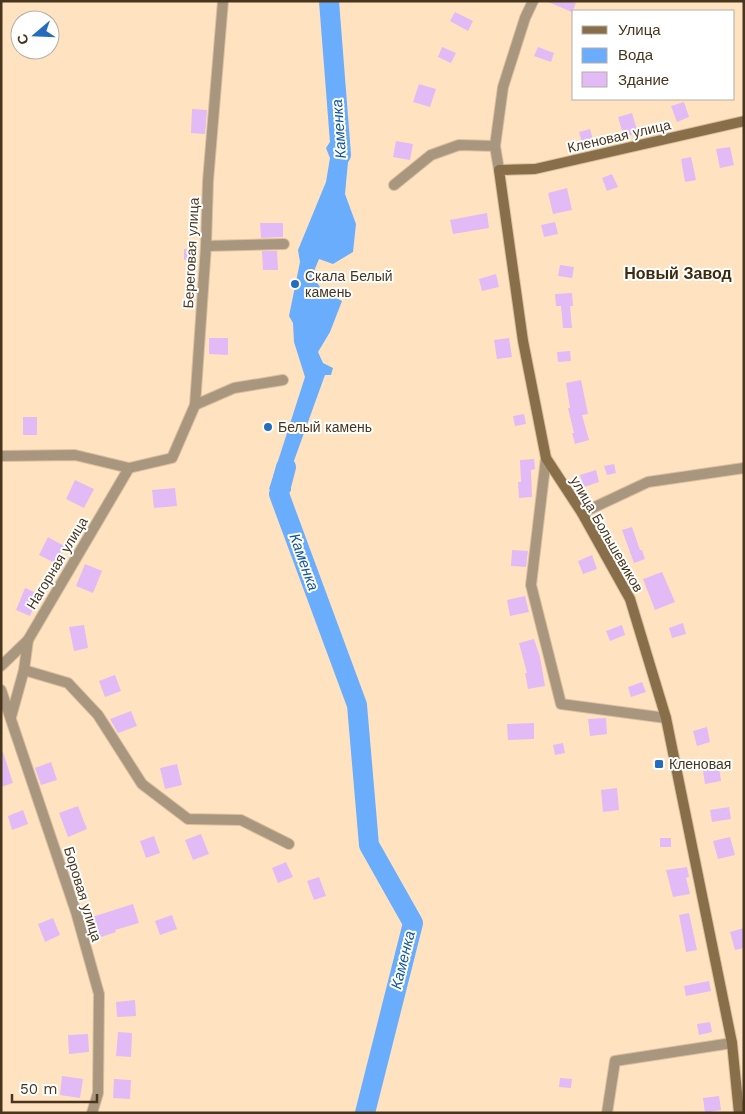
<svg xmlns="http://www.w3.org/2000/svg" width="745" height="1114" font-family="'Work Sans',sans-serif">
	<rect width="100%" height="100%" fill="#ffe3c0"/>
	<path fill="#6aadfd" d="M339,128L350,141L345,194L356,224L353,252L333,264L319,259L312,276L323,291L342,301L330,332L318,352L323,363L333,368L331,375H325L291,469V491L279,494L269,489L305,377L294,342L293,323L289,316L300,262L298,250L326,182L330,158L326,148Z"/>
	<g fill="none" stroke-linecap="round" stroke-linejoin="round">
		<g stroke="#6aadfd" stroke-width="20">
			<path d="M329,1L341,155"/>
			<path d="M286,467L279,494L357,705L369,845L413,923L365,1113"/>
		</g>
	</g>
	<g fill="#e1baf6">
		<path d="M546,1H570L576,3L572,12Z"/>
		<path d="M455,12L473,21L468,31L450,21Z"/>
		<path d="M442,47L456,53L451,63L438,57Z"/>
		<path d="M538,47L554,53L551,62L534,56Z"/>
		<path d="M419,84L436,89L430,107L413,102Z"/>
		<path d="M684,102L689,117L677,122L671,106Z"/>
		<path d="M192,109L207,110L205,134L191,133Z"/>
		<path d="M632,113L638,133L624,137L618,117Z"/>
		<path d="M590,129L594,144L583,147L579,132Z"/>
		<path d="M396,141L413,144L410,160L393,157Z"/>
		<path d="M730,147L734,165L720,168L716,149Z"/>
		<path d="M691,157L696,180L685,182L681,159Z"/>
		<path d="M612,174L618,187L607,191L602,178Z"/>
		<path d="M567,188L572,210L553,214L548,193Z"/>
		<path d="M487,213L489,228L453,234L450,220Z"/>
		<path d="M555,222L558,234L544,237L541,225Z"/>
		<path d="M260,223H283V237L261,238Z"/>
		<rect x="184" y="249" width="10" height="11"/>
		<path d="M262,251H277L278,270H263Z"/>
		<path d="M560,265L574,267L572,278L558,276Z"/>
		<path d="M496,274L499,287L482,291L479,279Z"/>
		<path d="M572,293L573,306H570L572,328H563L561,306H556L555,294Z"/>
		<path d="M209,338H228V355L209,354Z"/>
		<path d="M509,338L512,357L497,359L494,340Z"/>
		<path d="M570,351L571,361L558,362L557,352Z"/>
		<path d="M581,380L588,414L582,415L589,440L575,444L572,433H574L568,408H570L566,383Z"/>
		<path d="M524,414L526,424L515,426L513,416Z"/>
		<rect x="23" y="417" width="14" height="18"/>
		<path d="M534,459L535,469L531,470L532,497L519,498L518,482H521L520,460Z"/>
		<path d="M614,464L616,473L607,475L604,466Z"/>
		<path d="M596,470L599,482L584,487L580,475Z"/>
		<path d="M75,480L94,489L84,508L66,499Z"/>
		<path d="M175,488L177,506L154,508L152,490Z"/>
		<path d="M632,527L640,550H642L645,559L634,563L622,530Z"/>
		<path d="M48,537L64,546L55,563L39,555Z"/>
		<path d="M512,550L528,551L526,567L511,566Z"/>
		<path d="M592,555L597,569L583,574L578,561Z"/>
		<path d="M85,564L102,571L93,593L76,586Z"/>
		<path d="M662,572L675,602L655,610L643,579Z"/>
		<path d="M25,588L39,594L30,616L16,610Z"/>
		<path d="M525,596L529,612L510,616L507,600Z"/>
		<path d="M683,623L686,634L672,638L669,628Z"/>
		<path d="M84,625L88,648L74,651L69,627Z"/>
		<path d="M622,625L625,635L610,641L606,631Z"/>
		<path d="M534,639L540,657L545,686L528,689L525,673H527L519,643Z"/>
		<path d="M115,675L121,691L105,697L99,681Z"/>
		<path d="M642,682L646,692L631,697L628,687Z"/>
		<path d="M131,711L137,726L118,733L110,719Z"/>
		<path d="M606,718L607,734L590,736L588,719Z"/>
		<path d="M534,723V739L508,740L507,724Z"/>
		<path d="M707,727L710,742L697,746L693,731Z"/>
		<path d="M563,743L565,753L555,755L553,745Z"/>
		<path d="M3,752L13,783L1,787V753Z"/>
		<path d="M51,762L57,780L41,785L35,768Z"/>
		<path d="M177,764L182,785L165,789L160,768Z"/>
		<path d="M719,768L721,781L705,784L703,771Z"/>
		<path d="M617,788L619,810L603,812L601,790Z"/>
		<path d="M78,806L87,829L68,837L59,813Z"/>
		<path d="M729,807L731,819L712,822L710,810Z"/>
		<path d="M23,810L28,824L12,830L8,816Z"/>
		<path d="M201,834L209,854L193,860L185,840Z"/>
		<path d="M154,836L160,853L146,858L140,841Z"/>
		<path d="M730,837L735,855L718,859L713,841Z"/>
		<rect x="660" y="838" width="11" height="9"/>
		<path d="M286,862L293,877L278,883L272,868Z"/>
		<path d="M687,867L689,877L686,878L690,894L673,897L666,870Z"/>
		<path d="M319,877L326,896L314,900L307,881Z"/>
		<path d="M133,904L139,923L115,930L116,932L92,940L86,919Z"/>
		<path d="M689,913L697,950L686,952L679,915Z"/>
		<path d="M172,915L177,929L160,935L155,921Z"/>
		<path d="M53,918L60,935L45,942L38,924Z"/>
		<path d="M744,928V948L735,950L730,932Z"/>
		<path d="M709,981L711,991L686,996L684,986Z"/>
		<path d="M135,1000L136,1016L117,1017L116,1002Z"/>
		<path d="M710,1022L712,1032L699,1035L697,1024Z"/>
		<path d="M118,1032L132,1033L131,1057L116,1056Z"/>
		<path d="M88,1034L89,1052L69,1054L68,1035Z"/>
		<path d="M62,1076L83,1079L80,1098L60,1095Z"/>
		<path d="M560,1078L572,1079L571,1088L559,1087Z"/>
		<path d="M114,1079L131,1080L130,1099L113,1098Z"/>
		<path d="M719,1096L721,1110L705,1113L703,1098Z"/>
	</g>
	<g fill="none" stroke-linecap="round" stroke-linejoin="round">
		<g stroke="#dac09f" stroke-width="12">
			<g id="street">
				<path d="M499,170L495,146L503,87L525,18L533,1"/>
				<path d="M394,185L431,155L459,145L495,146"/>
				<path d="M206,246L284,244"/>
				<path d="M195,405L234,388L283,380"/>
				<path d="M1,456L75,455L129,468L172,458L195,405L206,246L208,181L223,1"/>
				<path d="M546,458L531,585L561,704L666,718"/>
				<path d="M582,513L648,482L744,468"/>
				<path d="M1,666L28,640L129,468"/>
				<path d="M24,670L68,683L98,715L142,784L188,819L241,820L289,844"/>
				<path d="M1,690L76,912L99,994L98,1093L92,1113"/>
				<path d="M11,717L24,670L28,640"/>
				<path d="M607,1113L615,1061L732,1043"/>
			</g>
		</g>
		<g stroke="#dac09f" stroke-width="12">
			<path id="secondary" d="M739,1113L732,1043L666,718L630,599L582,513L546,458L523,341L499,170L535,169L744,121"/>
		</g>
		<use href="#street" stroke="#a9967e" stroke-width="10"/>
		<use href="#secondary" stroke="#896e4a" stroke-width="10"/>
	</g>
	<g fill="#246dbd" stroke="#fff" stroke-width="2">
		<circle cx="295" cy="284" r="5"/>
		<circle cx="268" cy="427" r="5"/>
		<rect x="654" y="759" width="10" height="10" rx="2.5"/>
	</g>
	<g text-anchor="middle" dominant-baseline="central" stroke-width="4" stroke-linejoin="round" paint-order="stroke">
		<g font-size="14" fill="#47351d" stroke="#fff">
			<text transform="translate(619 136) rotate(-13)">Кленовая улица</text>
			<text transform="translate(191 253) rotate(-87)">Береговая улица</text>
			<text transform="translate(607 534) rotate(60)">улица Большевиков</text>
			<text transform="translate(57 563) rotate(-59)">Нагорная улица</text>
			<text transform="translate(83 894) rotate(73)">Боровая улица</text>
		</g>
		<g font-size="14" fill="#47351d" stroke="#fff" text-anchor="start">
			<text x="305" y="276">Скала Белый<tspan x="305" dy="16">камень</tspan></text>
			<text x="278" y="427">Белый камень</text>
			<text x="669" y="764">Кленовая</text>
		</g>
		<g font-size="15" font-style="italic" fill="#0f559c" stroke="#fff">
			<text transform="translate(339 129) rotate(-94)">Каменка</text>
			<text transform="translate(304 562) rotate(70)">Каменка</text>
			<text transform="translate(403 960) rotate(-76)">Каменка</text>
		</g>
		<g font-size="16" font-weight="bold" fill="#3f2a0b" stroke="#fff">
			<text x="678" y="273">Новый Завод</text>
		</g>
	</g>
	<rect width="745" height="1114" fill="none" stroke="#47351d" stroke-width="5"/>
	<rect x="572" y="10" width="162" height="90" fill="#ffffff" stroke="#b5aea5"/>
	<rect x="582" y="26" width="25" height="8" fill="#896e4a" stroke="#b5aea5"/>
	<text x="618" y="35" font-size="15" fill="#47351d">Улица</text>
	<rect x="582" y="48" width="25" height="15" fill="#6aadfd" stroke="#b5aea5"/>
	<text x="618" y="60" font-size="15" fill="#47351d">Вода</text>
	<rect x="582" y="72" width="25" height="15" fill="#e1baf6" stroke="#b5aea5"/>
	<text x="618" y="85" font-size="15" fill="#47351d">Здание</text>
	<g transform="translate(35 35) rotate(251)"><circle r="24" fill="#ffffff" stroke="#b5aea5"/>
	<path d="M0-4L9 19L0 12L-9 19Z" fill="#246dbd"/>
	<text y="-8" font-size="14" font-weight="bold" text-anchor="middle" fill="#47351d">С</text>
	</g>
	<path d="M12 1094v8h85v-8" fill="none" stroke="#47351d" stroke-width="2.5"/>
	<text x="20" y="1094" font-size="15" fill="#47351d" stroke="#ffffff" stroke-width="4" paint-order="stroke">50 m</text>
</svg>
